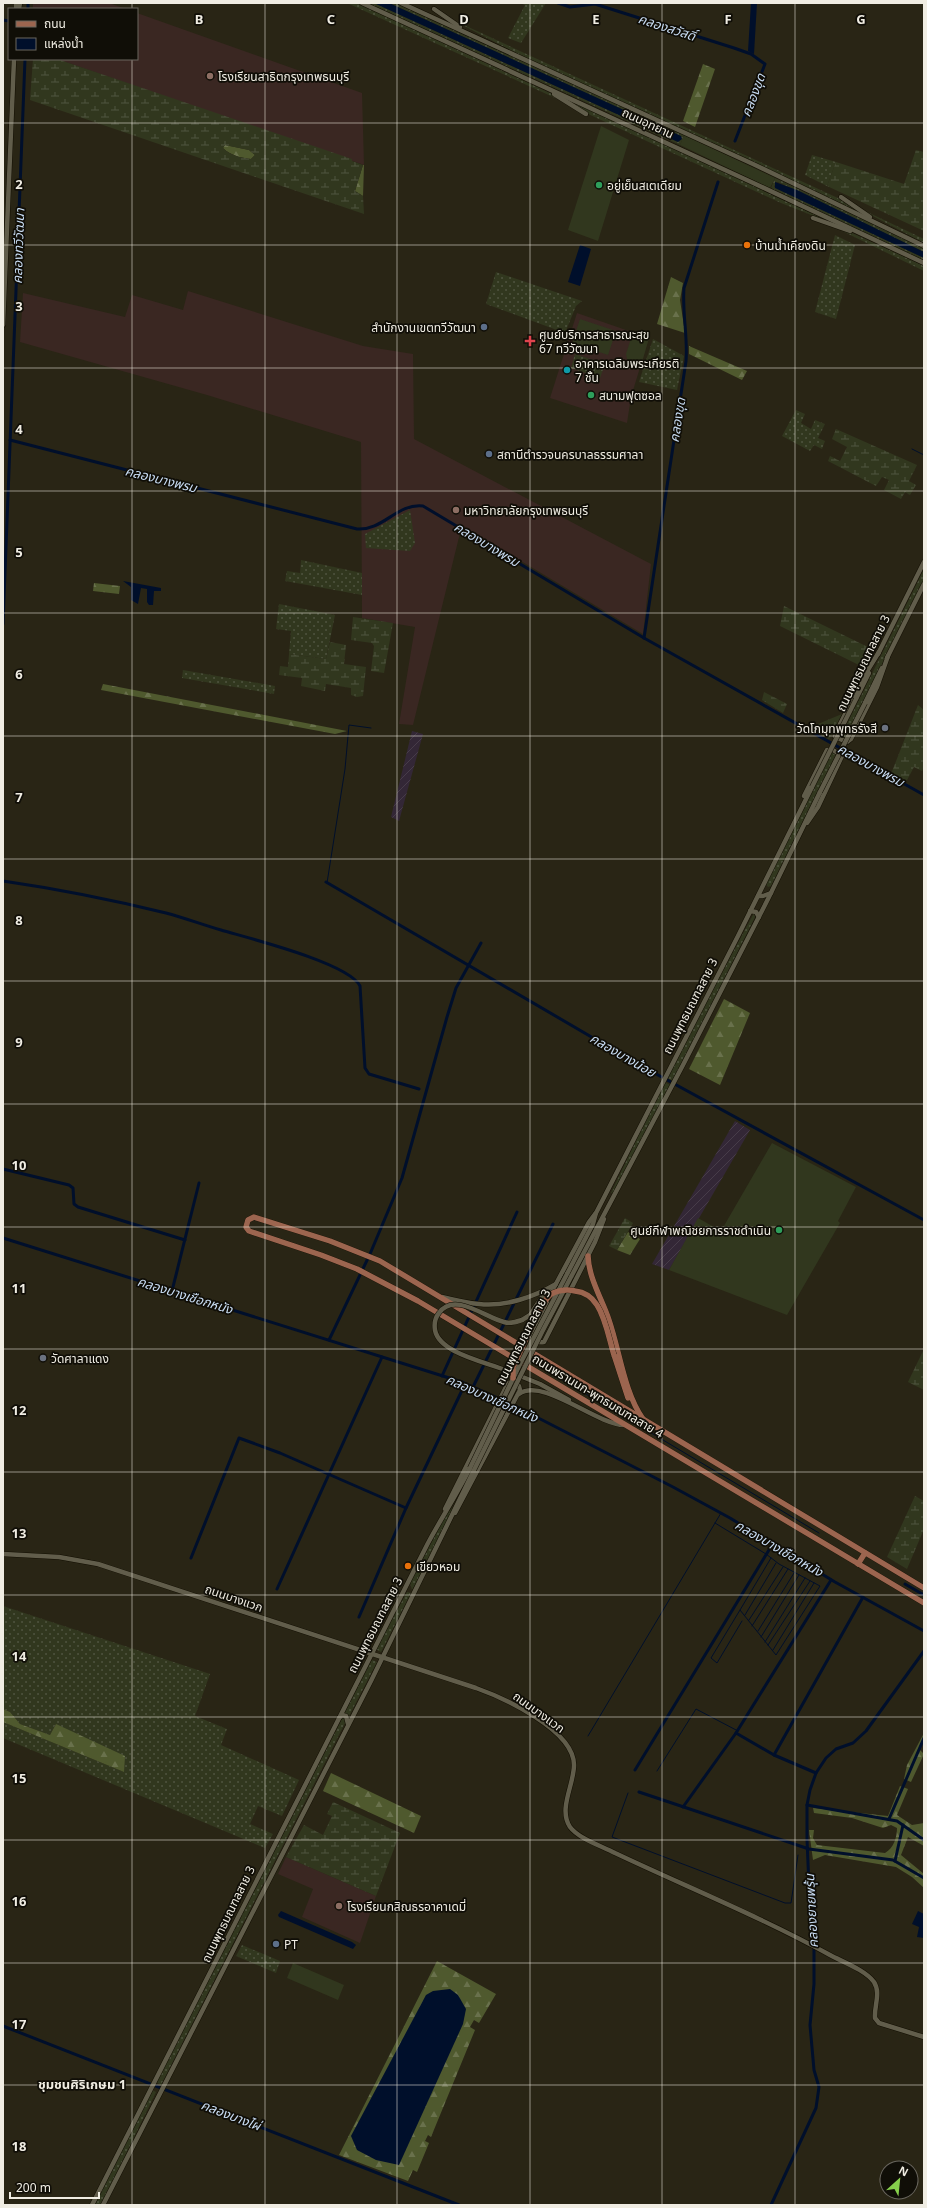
<svg xmlns="http://www.w3.org/2000/svg" width="927" height="2208" font-family="'Noto Sans','Noto Sans Thai',sans-serif">
	<defs>
		<pattern id="industrial-furrows" width="10" height="10" patternUnits="userSpaceOnUse"><rect width="10" height="10" fill="#332736"/><path d="M-1 1l2-2M0 10L10 0M9 11l2-2" fill="none" stroke="#473c49"/></pattern>
		<pattern id="grass-dots" width="8" height="8" patternUnits="userSpaceOnUse"><rect width="8" height="8" fill="#31371e"/><path d="M2 2h.1M6 6h.1" fill="none" stroke="#4f543f" stroke-width="1.8" stroke-linecap="round"/></pattern>
		<pattern id="forest-firs" width="22" height="20" patternUnits="userSpaceOnUse"><rect width="22" height="20" fill="#4f592e"/><path d="M5 1l3.5 6h-7zM16 11l3.5 6h-7z" fill="#69714c"/></pattern>
		<pattern id="wetland-marsh" width="20" height="14" patternUnits="userSpaceOnUse"><rect width="20" height="14" fill="#31371e"/><path d="M1 5h8M5 5V1M11 12h8M15 12V8" fill="none" stroke="#4f543f"/></pattern>
	</defs>
	<rect width="100%" height="100%" fill="#292515"/>
	<g fill="url(#industrial-furrows)">
		<path d="M412,731L423,734L399,821L391,817Z"/>
		<path d="M735,1121L750,1130L669,1270L652,1264Z"/>
	</g>
	<g fill="#3a2722">
		<path d="M33,3H109L126,9H33Z"/>
		<path d="M137,13L362,93L364,165L57,59H137Z"/>
		<path d="M188,291L363,346L413,354L414,439L651,564L643,634L464,527L460,533L413,725L399,724L415,627L362,618L361,442L207,395L20,342L23,293L125,317L132,295L183,310Z"/>
		<path d="M577,313L649,338L631,397L627,423L550,398Z"/>
		<path d="M286,1857L376,1896L360,1943L302,1917L313,1889L278,1874Z"/>
	</g>
	<g fill="url(#grass-dots)">
		<path d="M347,3H357L505,72L554,95L564,102Z"/>
		<path d="M368,3H374L678,142L681,139L680,136L389,3H395L684,135L680,145Z"/>
		<path d="M520,3H546L521,43L508,38L525,5Z"/>
		<path d="M451,19L840,199L862,213L512,51Z"/>
		<path d="M566,99L839,226L781,203L586,113Z"/>
		<path d="M812,155L836,162L827,186L805,175Z"/>
		<path d="M775,178L924,248V252L778,182H776L774,187L924,258V261L771,188Z"/>
		<path d="M863,210L924,239V243L871,215Z"/>
		<path d="M838,229L852,233L924,266V271Z"/>
		<path d="M835,235L855,245L836,319L815,312Z"/>
		<path d="M496,272L582,301L576,306L565,333L486,304Z"/>
		<path d="M653,339L684,356L677,390L639,382Z"/>
		<path d="M575,354L605,364L600,378L571,368Z"/>
		<path d="M796,410L805,414L801,423L811,429L815,420L825,424L818,438L825,441L822,449L814,445L810,451L782,436Z"/>
		<path d="M410,510L415,543L410,551L366,548L365,534Z"/>
		<path d="M301,560L362,573V595L285,581L287,571L300,573Z"/>
		<path d="M924,569V581L844,740L840,738Z"/>
		<path d="M279,604L335,615L326,659L289,654L291,631L276,629Z"/>
		<path d="M183,670L275,686L274,694L182,678Z"/>
		<path d="M832,752L836,754L771,886L768,887L766,884Z"/>
		<path d="M754,913L755,917L673,1081L666,1077Z"/>
		<path d="M664,1082L671,1085L614,1193H611Z"/>
		<path d="M454,1506L453,1513L412,1590L410,1583L446,1515Z"/>
		<path d="M407,1592L411,1593L381,1652L376,1649Z"/>
		<path d="M3,1606L210,1674L195,1716L227,1729L221,1745L299,1780L282,1816L258,1806L250,1824L273,1834L265,1848L3,1738V1722L124,1772L56,1724L50,1735L20,1724L10,1712L3,1709Z"/>
		<path d="M372,1660L377,1662L349,1716L344,1714Z"/>
		<path d="M343,1717L347,1719L161,2085L156,2082Z"/>
		<path d="M242,1945L280,1961L276,1973L236,1956Z"/>
		<path d="M152,2090L156,2092L101,2205H95Z"/>
	</g>
	<g fill="url(#forest-firs)">
		<path d="M703,64L715,69L695,127L683,121Z"/>
		<path d="M225,145L249,150L255,155L251,159C241,158 230,155 223,148Z"/>
		<path d="M363,165H364L363,196L355,191Z"/>
		<path d="M671,277L683,283L680,300L685,333L657,324Z"/>
		<path d="M689,346L747,371L742,380L689,354Z"/>
		<path d="M94,583L120,586L119,594L93,591Z"/>
		<path d="M103,684L347,731L335,734L101,690Z"/>
		<path d="M724,999L750,1013L720,1085L689,1069Z"/>
		<path d="M628,1232L640,1239L630,1255L617,1250Z"/>
		<path d="M3,1709L10,1712L20,1724L50,1735L56,1724L125,1756L124,1772L3,1722Z"/>
		<path d="M924,1733V1741L919,1749L924,1754L911,1782L904,1779L907,1765Z"/>
		<path d="M331,1773L421,1816L414,1833L323,1791Z"/>
		<path d="M900,1786L908,1789L897,1815L912,1825L924,1823V1846L908,1837L901,1855L924,1874V1888L912,1877L896,1867L825,1855L813,1860L809,1830H814L813,1838L817,1845L885,1853C894,1848 897,1837 897,1828L891,1825L883,1828L852,1818L814,1813L813,1808L888,1816Z"/>
		<path d="M437,1961L496,1994L479,2023L474,2020L470,2027L475,2030L431,2137L428,2135L425,2141L429,2143L417,2172L413,2170L408,2181L339,2155Z"/>
	</g>
	<g fill="url(#wetland-marsh)" fill-rule="evenodd">
		<path d="M33,59H57L352,159V161L363,165L355,191L363,196L364,214L30,100ZM225,145L249,150L255,155L251,159C241,158 229,155 223,148Z"/>
		<path d="M916,150L924,152V231L827,186L836,162L904,184Z"/>
		<path d="M836,429L917,465L909,481L916,485L910,495L905,492L901,499L884,490L889,480L882,477L876,486L828,461L830,456L840,461L847,447L832,439Z"/>
		<path d="M784,606L874,650L865,668L780,626Z"/>
		<path d="M353,617L393,623L384,673L371,671L374,646L372,643L351,640Z"/>
		<path d="M330,642L346,645L344,664L366,667L363,696L357,697L351,695V688L326,684L325,691L301,686L302,678L279,675L280,666L288,667L289,654L326,659Z"/>
		<path d="M764,692L787,704L783,713L762,700Z"/>
		<path d="M918,705L924,710V767L922,771L914,767L906,782L891,774Z"/>
		<path d="M842,714L829,739L817,732L818,724Z"/>
		<path d="M625,1218L633,1223L617,1250L609,1246Z"/>
		<path d="M924,1349V1390L908,1382Z"/>
		<path d="M915,1496L924,1501V1529L907,1569L887,1557Z"/>
		<path d="M333,1802L400,1833L376,1896L286,1857L304,1825L323,1835L332,1816L327,1814Z"/>
	</g>
	<g fill="#31371e">
		<path d="M601,126L629,140L598,241L568,230Z"/>
		<path d="M684,135L775,178L770,188L680,145Z"/>
		<path d="M580,319L616,331L608,355L572,343Z"/>
		<path d="M633,332L649,338L640,369L628,364L626,354Z"/>
		<path d="M772,1143L856,1187L838,1221L840,1223L787,1315L669,1270L698,1218L721,1231Z"/>
		<path d="M293,1963L344,1985L338,2000L287,1978Z"/>
	</g>
	<g fill="#000f2b">
		<path d="M374,3H389L681,136L682,139L678,142Z"/>
		<path d="M751,3H757L754,54L748,51Z"/>
		<path d="M775,182L797,190L924,252V258L775,188Z"/>
		<path d="M580,245L591,249L580,286L568,282Z"/>
		<path d="M123,581L161,588V591H154L153,605H149L147,602V589L141,588L138,604L131,600V587Z"/>
		<path d="M281,1911L352,1942L356,1945L353,1949L279,1917L278,1915Z"/>
		<path d="M918,1911L924,1914V1938L917,1937L919,1927L912,1924Z"/>
		<path d="M450,1989L458,1995L466,2009L463,2024L399,2165L376,2160L357,2150L351,2136L426,1995L433,1991Z"/>
	</g>
	<g fill="none" stroke-linecap="round" stroke-linejoin="round">
		<g stroke="#000f2b" stroke-width="1">
			<path d="M912,449L924,455"/>
			<path d="M327,883L345,769L349,725L371,728"/>
			<path d="M549,1372L819,1533"/>
			<path d="M715,1523L766,1554L779,1564L820,1586L776,1655L740,1610L771,1558"/>
			<path d="M740,1610L711,1658L717,1663L742,1621"/>
			<path d="M745,1615L776,1563"/>
			<path d="M749,1620L783,1567"/>
			<path d="M752,1626L788,1569"/>
			<path d="M758,1631L794,1573"/>
			<path d="M761,1637L799,1575"/>
			<path d="M765,1642L805,1578"/>
			<path d="M768,1645L810,1581"/>
			<path d="M773,1650L814,1583"/>
			<path d="M588,1736L721,1513"/>
			<path d="M657,1771L696,1709L738,1731"/>
			<path d="M628,1793L612,1837L785,1903H791L798,1855"/>
		</g>
		<g stroke="#000f2b" stroke-width="3">
			<path d="M558,3L570,7L595,4L734,48L751,54L765,64L735,141"/>
			<path d="M28,9V3"/>
			<path d="M3,20L9,21"/>
			<path d="M10,440L357,529C383,531 397,503 423,506L644,638L924,795"/>
			<path d="M3,624L25,59"/>
			<path d="M644,638L686,361C688,337 682,312 684,288L718,182"/>
			<path d="M3,881C58,889 113,900 166,913C185,918 203,925 221,930C248,938 349,963 360,986L365,1068L369,1074L419,1089"/>
			<path d="M326,882L636,1063L924,1220"/>
			<path d="M3,1169L69,1185L73,1188L74,1204L78,1207L185,1240"/>
			<path d="M3,1238L462,1382L511,1404L673,1487L730,1518L835,1582L924,1631"/>
			<path d="M172,1291L199,1183"/>
			<path d="M329,1340L370,1254L402,1178L447,1017L456,988L481,943"/>
			<path d="M442,1376L517,1212"/>
			<path d="M473,1387L553,1224"/>
			<path d="M191,1558L239,1438L280,1453L406,1508"/>
			<path d="M905,1584L924,1595"/>
			<path d="M277,1589L382,1357"/>
			<path d="M359,1617L406,1508L465,1384"/>
			<path d="M736,1733L774,1755L816,1773"/>
			<path d="M774,1755L863,1597"/>
			<path d="M635,1770L772,1545"/>
			<path d="M639,1792L809,1849L893,1860L924,1878"/>
			<path d="M807,1805L897,1821L924,1840"/>
			<path d="M683,1807L736,1733L831,1580"/>
			<path d="M889,1819L924,1738"/>
			<path d="M895,1861L903,1825"/>
			<path d="M3,2026L459,2205"/>
			<path d="M771,2205L816,2108L819,2087L814,2070L810,2025L814,1984V1911L809,1887L807,1839V1805L810,1790L816,1773L826,1758L836,1749L853,1743L866,1731L924,1651"/>
		</g>
		<g stroke="#120e02" stroke-width="5.5">
			<g id="secondary">
				<path d="M16,3V9"/>
				<path d="M362,3L749,181L924,263"/>
				<path d="M401,3L753,164L924,246"/>
				<path d="M19,9L20,3"/>
				<path d="M434,9L460,27"/>
				<path d="M554,94L586,114"/>
				<path d="M841,197L870,217"/>
				<path d="M813,218L850,231"/>
				<path d="M3,325L14,59"/>
				<path d="M879,652L866,673L835,734V737L847,742L851,739L877,687L888,656"/>
				<path d="M878,654L924,562"/>
				<path d="M887,658L924,584"/>
				<path d="M856,699L869,673"/>
				<path d="M865,703L882,668"/>
				<path d="M804,796L827,750H833L842,756L818,807L807,823"/>
				<path d="M758,896H763L771,893"/>
				<path d="M750,911L756,912L759,917"/>
				<path d="M567,1274L593,1224L596,1213L738,936L812,787"/>
				<path d="M571,1277L683,1065L768,899L820,792"/>
				<path d="M550,1295L589,1222L595,1214"/>
				<path d="M442,1297C454,1300 466,1303 479,1304C505,1307 534,1297 556,1284"/>
				<path d="M547,1302L531,1335C533,1341 538,1343 544,1342L595,1242L604,1219"/>
				<path d="M522,1320L530,1315L546,1291"/>
				<path d="M505,1370L540,1384L569,1400"/>
				<path d="M519,1394C543,1377 595,1424 624,1425"/>
				<path d="M445,1509L508,1383H515L519,1386L520,1390L455,1513"/>
				<path d="M3,1554L59,1557L98,1564L476,1688C504,1698 574,1730 574,1765C574,1785 558,1809 570,1827C579,1839 602,1846 615,1853C687,1887 761,1917 830,1955C843,1962 865,1970 874,1982C881,1993 874,2006 875,2018L879,2023L924,2037"/>
				<path d="M339,1718L342,1715L346,1716L348,1724"/>
				<path d="M92,2205L428,1543C442,1517 457,1494 470,1468"/>
				<path d="M103,2205L371,1681L474,1470"/>
			</g>
		</g>
		<g stroke="#120e02" stroke-width="6">
			<g id="primary">
				<path d="M588,1256C589,1279 602,1299 609,1320C620,1352 624,1392 643,1419"/>
				<path d="M614,1355L628,1398"/>
				<path d="M858,1564L865,1553"/>
				<path d="M924,1588L380,1261L330,1241L254,1217L248,1220L246,1227L249,1231L321,1255L357,1269L418,1301L924,1603"/>
			</g>
		</g>
		<use href="#secondary" stroke="#615d4b" stroke-width="4.5"/>
		<use href="#primary" stroke="#9c654f" stroke-width="5.5"/>
		<g stroke="#120e02" stroke-width="5.5" stroke-linecap="butt">
			<g id="secondary-bridge">
				<path d="M812,787L856,699"/>
				<path d="M820,792L865,703"/>
				<path d="M505,1370C486,1362 439,1353 435,1330C434,1324 435,1318 439,1313C454,1291 486,1318 504,1322C510,1324 516,1322 522,1320"/>
				<path d="M470,1468L520,1364L567,1274"/>
				<path d="M474,1470L542,1332L571,1277"/>
			</g>
		</g>
		<g stroke="#120e02" stroke-width="6" stroke-linecap="butt">
			<path id="primary-bridge" d="M513,1378V1367C520,1353 539,1306 549,1296C555,1290 567,1289 575,1291C584,1292 592,1297 597,1305C606,1319 609,1339 614,1355"/>
		</g>
		<use href="#secondary-bridge" stroke="#615d4b" stroke-width="4.5"/>
		<use href="#primary-bridge" stroke="#9c654f" stroke-width="5.5"/>
	</g>
	<path fill="none" stroke="#f0ede3" stroke-width="1" stroke-opacity="0.55" d="M132,3V9M265,3V2205M397,3V2205M530,3V2205M662,3V2205M795,3V2205M132,59V2205M3,123H924M3,245H924M3,368H924M3,491H924M3,613H924M3,736H924M3,859H924M3,981H924M3,1104H924M3,1227H924M3,1349H924M3,1472H924M3,1595H924M3,1717H924M3,1840H924M3,1963H924M3,2085H924"/>
	<g fill="#8d6e63" stroke="#100e07" stroke-width="1.5">
		<circle cx="210" cy="76" r="4"/>
		<circle cx="456" cy="510" r="4"/>
		<circle cx="339" cy="1906" r="4"/>
	</g>
	<g fill="#2e9e5b" stroke="#100e07" stroke-width="1.5">
		<circle cx="599" cy="185" r="4"/>
		<circle cx="591" cy="395" r="4"/>
		<circle cx="779" cy="1230" r="4"/>
	</g>
	<g fill="#e8710a" stroke="#100e07" stroke-width="1.5">
		<circle cx="747" cy="245" r="4"/>
		<circle cx="408" cy="1566" r="4"/>
	</g>
	<g fill="#5c6f8a" stroke="#100e07" stroke-width="1.5">
		<circle cx="484" cy="327" r="4"/>
		<circle cx="489" cy="454" r="4"/>
		<circle cx="276" cy="1944" r="4"/>
	</g>
	<path fill="#e0444e" stroke="#100e07" stroke-width="1.5" d="M528 335h4v4h4v4h-4v4h-4v-4h-4v-4h4z"/>
	<circle fill="#0f9aa8" stroke="#100e07" stroke-width="1.5" cx="567" cy="370" r="4"/>
	<g fill="#6b7280" stroke="#100e07" stroke-width="1.5">
		<circle cx="885" cy="728" r="4"/>
		<circle cx="43" cy="1358" r="4"/>
	</g>
	<g text-anchor="middle" dominant-baseline="central" stroke-width="3.5" stroke-linejoin="round" paint-order="stroke">
		<g font-size="12" fill="#f0ede3" stroke="#100e07" text-anchor="start">
			<text x="218" y="76">โรงเรียนสาธิตกรุงเทพธนบุรี</text>
			<text x="607" y="185">อยู่เย็นสเตเดียม</text>
			<text x="755" y="245">บ้านน้ำเคียงดิน</text>
			<text x="476" y="327" text-anchor="end">สำนักงานเขตทวีวัฒนา</text>
			<text x="539" y="334">ศูนย์บริการสาธารณะสุข<tspan x="539" dy="14">67 ทวีวัฒนา</tspan></text>
			<text x="575" y="363">อาคารเฉลิมพระเกียรติ<tspan x="575" dy="14">7 ชั้น</tspan></text>
			<text x="599" y="395">สนามฟุตซอล</text>
			<text x="497" y="454">สถานีตำรวจนครบาลธรรมศาลา</text>
			<text x="464" y="510">มหาวิทยาลัยกรุงเทพธนบุรี</text>
			<text x="877" y="728" text-anchor="end">วัดโกมุทพุทธรังสี</text>
			<text x="771" y="1230" text-anchor="end">ศูนย์กีฬาพณิชยการราชดำเนิน</text>
			<text x="51" y="1358">วัดศาลาแดง</text>
			<text x="416" y="1566">เขียวหอม</text>
			<text x="347" y="1906">โรงเรียนกสิณธรอาคาเดมี่</text>
			<text x="284" y="1944">PT</text>
		</g>
		<g font-size="12" fill="#f0ede3" stroke="#100e07">
			<text transform="translate(648 123) rotate(25)">ถนนอุทยาน</text>
			<text transform="translate(863 663) rotate(-64)">ถนนพุทธมณฑลสาย 3</text>
			<text transform="translate(690 1006) rotate(-63)">ถนนพุทธมณฑลสาย 3</text>
			<text transform="translate(523 1337) rotate(-63)">ถนนพุทธมณฑลสาย 3</text>
			<text transform="translate(598 1396) rotate(31)">ถนนพรานนก-พุทธมณฑลสาย 4</text>
			<text transform="translate(234 1598) rotate(19)">ถนนบางแวก</text>
			<text transform="translate(375 1625) rotate(-63)">ถนนพุทธมณฑลสาย 3</text>
			<text transform="translate(539 1712) rotate(36)">ถนนบางแวก</text>
			<text transform="translate(228 1914) rotate(-64)">ถนนพุทธมณฑลสาย 3</text>
		</g>
		<g font-size="13" font-style="italic" fill="#c9ddf4" stroke="#100e07">
			<text transform="translate(667 27) rotate(18)">คลองสวัสดิ์</text>
			<text transform="translate(753 95) rotate(-69)">คลองขุด</text>
			<text transform="translate(18 246) rotate(-88)">คลองทวีวัฒนา</text>
			<text transform="translate(677 420) rotate(-81)">คลองขุด</text>
			<text transform="translate(161 479) rotate(14)">คลองบางพรม</text>
			<text transform="translate(487 544) rotate(31)">คลองบางพรม</text>
			<text transform="translate(871 765) rotate(29)">คลองบางพรม</text>
			<text transform="translate(623 1055) rotate(30)">คลองบางน้อย</text>
			<text transform="translate(185 1295) rotate(17)">คลองบางเชือกหนัง</text>
			<text transform="translate(492 1398) rotate(24)">คลองบางเชือกหนัง</text>
			<text transform="translate(779 1548) rotate(30)">คลองบางเชือกหนัง</text>
			<text transform="translate(811 1911) rotate(-93)">คลองยายพรุ้น</text>
			<text transform="translate(231 2115) rotate(21)">คลองบางไผ่</text>
		</g>
		<g font-size="13" font-weight="bold" fill="#f0ede3" stroke="#100e07">
			<text x="82" y="2084">ชุมชนศิริเกษม 1</text>
		</g>
	</g>
	<g font-size="13" text-anchor="middle" font-weight="bold" fill="#f0ede3" stroke="#100e07" stroke-width="3.5" stroke-linejoin="round" paint-order="stroke">
		<text x="199" y="24">B</text>
		<text x="331" y="24">C</text>
		<text x="464" y="24">D</text>
		<text x="596" y="24">E</text>
		<text x="728" y="24">F</text>
		<text x="861" y="24">G</text>
		<text x="19" y="189">2</text>
		<text x="19" y="311">3</text>
		<text x="19" y="434">4</text>
		<text x="19" y="557">5</text>
		<text x="19" y="679">6</text>
		<text x="19" y="802">7</text>
		<text x="19" y="925">8</text>
		<text x="19" y="1047">9</text>
		<text x="19" y="1170">10</text>
		<text x="19" y="1293">11</text>
		<text x="19" y="1415">12</text>
		<text x="19" y="1538">13</text>
		<text x="19" y="1661">14</text>
		<text x="19" y="1783">15</text>
		<text x="19" y="1906">16</text>
		<text x="19" y="2029">17</text>
		<text x="19" y="2151">18</text>
	</g>
	<rect width="927" height="2208" fill="none" stroke="#f0ede3" stroke-width="8"/>
	<rect x="8" y="8" width="130" height="52" fill="#100e07" stroke="#6a675f"/>
	<rect x="16" y="21" width="20" height="6" fill="#9c654f" stroke="#6a675f"/>
	<text x="44" y="28" font-size="12" fill="#f0ede3">ถนน</text>
	<rect x="16" y="38" width="20" height="12" fill="#000f2b" stroke="#6a675f"/>
	<text x="44" y="48" font-size="12" fill="#f0ede3">แหล่งน้ำ</text>
	<g transform="translate(899 2180) rotate(27)"><circle r="19" fill="#100e07" stroke="#6a675f"/>
	<path d="M0-3L7 15L0 10L-7 15Z" fill="#86cf4c"/>
	<text y="-6" font-size="11" font-weight="bold" text-anchor="middle" fill="#f0ede3">N</text>
	</g>
	<path d="M10 2192v6h89v-6" fill="none" stroke="#f0ede3" stroke-width="2"/>
	<text x="16" y="2192" font-size="12" fill="#f0ede3" stroke="#100e07" stroke-width="3" paint-order="stroke">200 m</text>
</svg>
